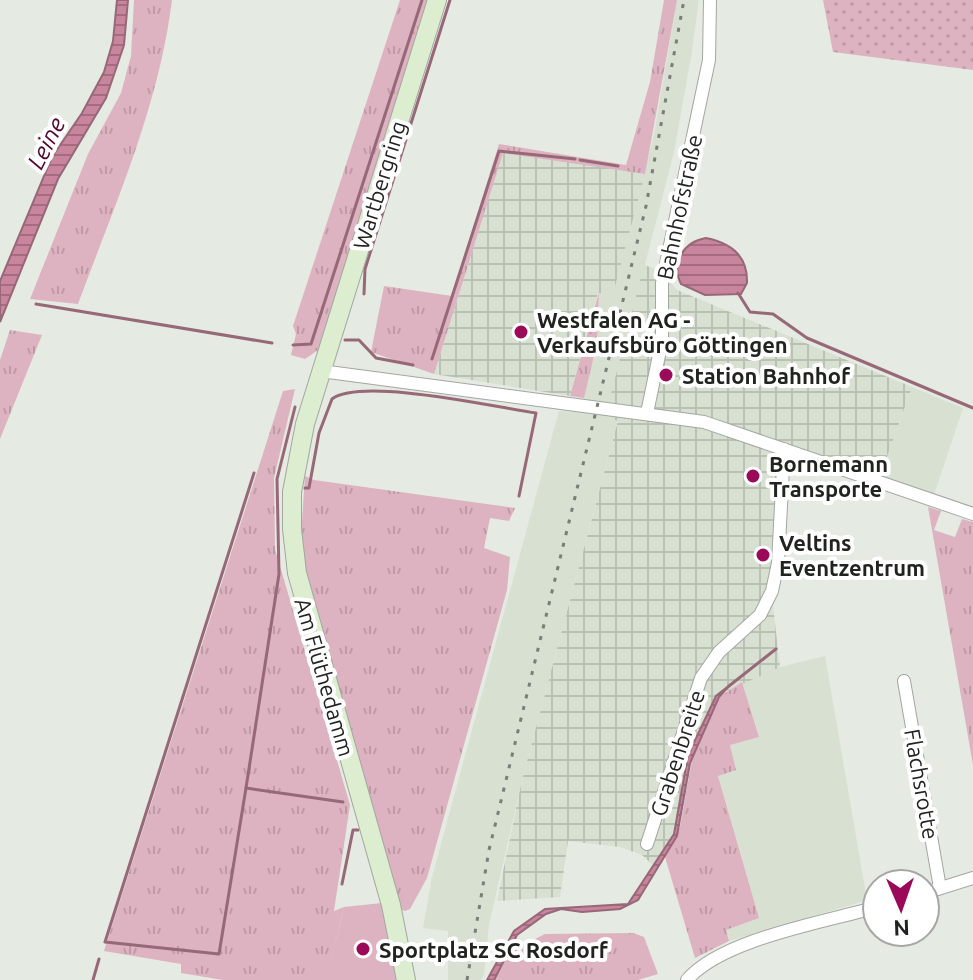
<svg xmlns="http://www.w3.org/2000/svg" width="973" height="980" font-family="Ubuntu,sans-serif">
	<defs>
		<pattern id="industrial-grid" width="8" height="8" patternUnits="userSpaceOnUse" patternTransform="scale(2)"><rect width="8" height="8" fill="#d8e0d2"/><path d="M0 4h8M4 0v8" fill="none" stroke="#b9c0b4"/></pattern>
		<pattern id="grass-tufts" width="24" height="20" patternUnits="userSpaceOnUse" patternTransform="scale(2)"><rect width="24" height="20" fill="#deb3c1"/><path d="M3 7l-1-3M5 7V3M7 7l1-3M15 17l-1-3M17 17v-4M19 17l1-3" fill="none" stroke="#be9aa6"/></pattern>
		<pattern id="garden-dots" width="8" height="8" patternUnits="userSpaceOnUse" patternTransform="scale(2)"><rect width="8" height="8" fill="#deb3c1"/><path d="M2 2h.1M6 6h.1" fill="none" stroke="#be9aa6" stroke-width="1.8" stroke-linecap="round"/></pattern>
		<pattern id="water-rules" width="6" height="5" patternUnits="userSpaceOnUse" patternTransform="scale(2)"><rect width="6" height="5" fill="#c9859d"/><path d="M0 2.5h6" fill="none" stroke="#a36c80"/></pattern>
	</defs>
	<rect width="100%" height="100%" fill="#e5eae2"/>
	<g fill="#d8e0d2">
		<path d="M677,0H699L691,57L674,152L641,280L618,420L522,780L489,925L484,975L481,980H448V931L423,928L432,877L559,411L580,412L597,343L599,292L613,294L654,134Z"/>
		<path d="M912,387L963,408L934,495L880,476Z"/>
		<path d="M825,656L867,900L729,941L725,930L759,918L718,775L736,770L729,745L759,736L742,682L780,667Z"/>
	</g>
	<g fill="url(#industrial-grid)">
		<path d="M503,152L645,174L613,294L598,293L570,396L434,374Z"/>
		<path d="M644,265L659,270L677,290L912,387L880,476L784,443L781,567L773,606L780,667L725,692L665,857L656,868L642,855L620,847L568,841L560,897L497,901L522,780L618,421L607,417L609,402Z"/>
	</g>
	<g fill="url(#grass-tufts)">
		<path d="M134,0H172C159,106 115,204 78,304L30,299L88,154L121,93L131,56Z"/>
		<path d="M400,0H432L321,348L305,359L291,355L296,334L293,326Z"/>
		<path d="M664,0H677L645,174L503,153L434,374L371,352L384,286L452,296L499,144L626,165L650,82Z"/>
		<path d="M599,292L597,343L584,398L570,396Z"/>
		<path d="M10,330L42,335L0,439V360Z"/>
		<path d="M295,389L274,478L275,549L350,805L334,911L344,907L330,965L358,980H223L181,973V964L104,951L283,391Z"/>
		<path d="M305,476L314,480L515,508L509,521L490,518L484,548L510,557L507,590L427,878L410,909L405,911L400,909L310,595L301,536Z"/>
		<path d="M928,507L941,511L934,530L955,537L962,519L973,522V765Z"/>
		<path d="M742,682L759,737L730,745L736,770L718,776L759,918L726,930L729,941L695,958L665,857L680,827L693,755L719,697Z"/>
		<path d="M633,933L644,937L658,974L638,980H494L505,954L545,934Z"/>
	</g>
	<path fill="url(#garden-dots)" d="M823,0H973V70L833,52Z"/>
	<path fill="#deb3c1" d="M382,903L397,980H326L344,907Z"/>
	<g fill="url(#water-rules)" stroke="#976878" stroke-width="2">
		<path d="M117,0H128L124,45L106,98L58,179L0,322V281L52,157L82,113L104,72L113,41Z"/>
		<path d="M706,238C731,243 748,256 747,283L741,294L705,295L681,284C671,263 683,242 706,238Z"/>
		<path d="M731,684L719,697L690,763L677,836L638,900L620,909L582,912L561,909L546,914L517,935L494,980H487L514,931L545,909L628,904L674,834L688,755L716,696Z"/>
	</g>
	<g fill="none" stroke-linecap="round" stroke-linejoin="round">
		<g stroke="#976878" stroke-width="3">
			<path d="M580,160L618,166"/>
			<path d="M738,293L750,312L773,314L807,338L973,408"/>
			<path d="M364,294L365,269L450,0"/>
			<path d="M36,304L272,343"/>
			<path d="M345,340H359L376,358L413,365"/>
			<path d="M293,345L311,344L422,0"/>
			<path d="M432,359L499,151L575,159"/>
			<path d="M254,473L105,942L219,954L246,788L343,802"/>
			<path d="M305,488H309L319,433L332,399C362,377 495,407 536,413L519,496"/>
			<path d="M729,686L776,649"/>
			<path d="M246,788L279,574L277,479L295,407"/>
			<path d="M342,884L353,830H358"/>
			<path d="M93,980L99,959"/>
		</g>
		<g stroke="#a3a7a1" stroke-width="14">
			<g id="minor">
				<path d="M321,371L704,422L973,514"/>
				<path d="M647,413L662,341V283L709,60L710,0"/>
				<path d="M904,681L940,888"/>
				<path d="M647,844L701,678L719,652L760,615L772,591L778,563L784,449"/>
				<path d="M925,893L973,878"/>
				<path d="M687,980C722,939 825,922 877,907"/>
			</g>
		</g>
		<g stroke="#a3a7a1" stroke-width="20">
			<path id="secondary" d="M406,980L391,905L297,573L292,529V492L305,424L437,0"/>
		</g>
		<use href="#minor" stroke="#fff" stroke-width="12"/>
		<use href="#secondary" stroke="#ddedd0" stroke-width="18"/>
		<path stroke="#7a7d78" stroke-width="3" stroke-dasharray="4 8" stroke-linecap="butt" d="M467,980L489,850L646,206L684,0"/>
	</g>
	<g fill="#9b0a59" stroke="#fff" stroke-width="3">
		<circle cx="521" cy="332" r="8"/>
		<circle cx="666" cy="375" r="8"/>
		<circle cx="753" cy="476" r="8"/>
		<circle cx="763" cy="555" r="8"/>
		<circle cx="363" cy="949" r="8"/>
	</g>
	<g text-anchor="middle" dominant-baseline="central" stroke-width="8" stroke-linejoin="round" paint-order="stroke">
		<g font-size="22" fill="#212320" stroke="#fff">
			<text transform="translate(379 185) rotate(-73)">Wartbergring</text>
			<text transform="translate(679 207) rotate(-78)">Bahnhofstraße</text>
			<text transform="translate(325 677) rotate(74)">Am Flüthedamm</text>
			<text transform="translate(677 753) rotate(-72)">Grabenbreite</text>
			<text transform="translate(922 784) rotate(80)">Flachsrotte</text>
		</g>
		<g font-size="22" font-weight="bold" fill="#212320" stroke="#fff" text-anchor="start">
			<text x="537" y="319">Westfalen AG -<tspan x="537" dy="25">Verkaufsbüro Göttingen</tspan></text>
			<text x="682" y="375">Station Bahnhof</text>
			<text x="769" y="463">Bornemann<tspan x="769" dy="25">Transporte</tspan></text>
			<text x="779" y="542">Veltins<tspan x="779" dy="25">Eventzentrum</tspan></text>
			<text x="379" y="949">Sportplatz SC Rosdorf</text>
		</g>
		<g font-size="24" font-style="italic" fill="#57032f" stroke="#fff">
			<text transform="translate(46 143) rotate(-63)">Leine</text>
		</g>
	</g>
	<g transform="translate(901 908) rotate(178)"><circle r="38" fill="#ffffff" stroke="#a6a7a6" stroke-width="2"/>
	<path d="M0-6L14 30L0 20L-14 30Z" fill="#9b0a59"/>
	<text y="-12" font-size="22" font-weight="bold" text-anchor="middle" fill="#212320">N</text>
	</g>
</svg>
